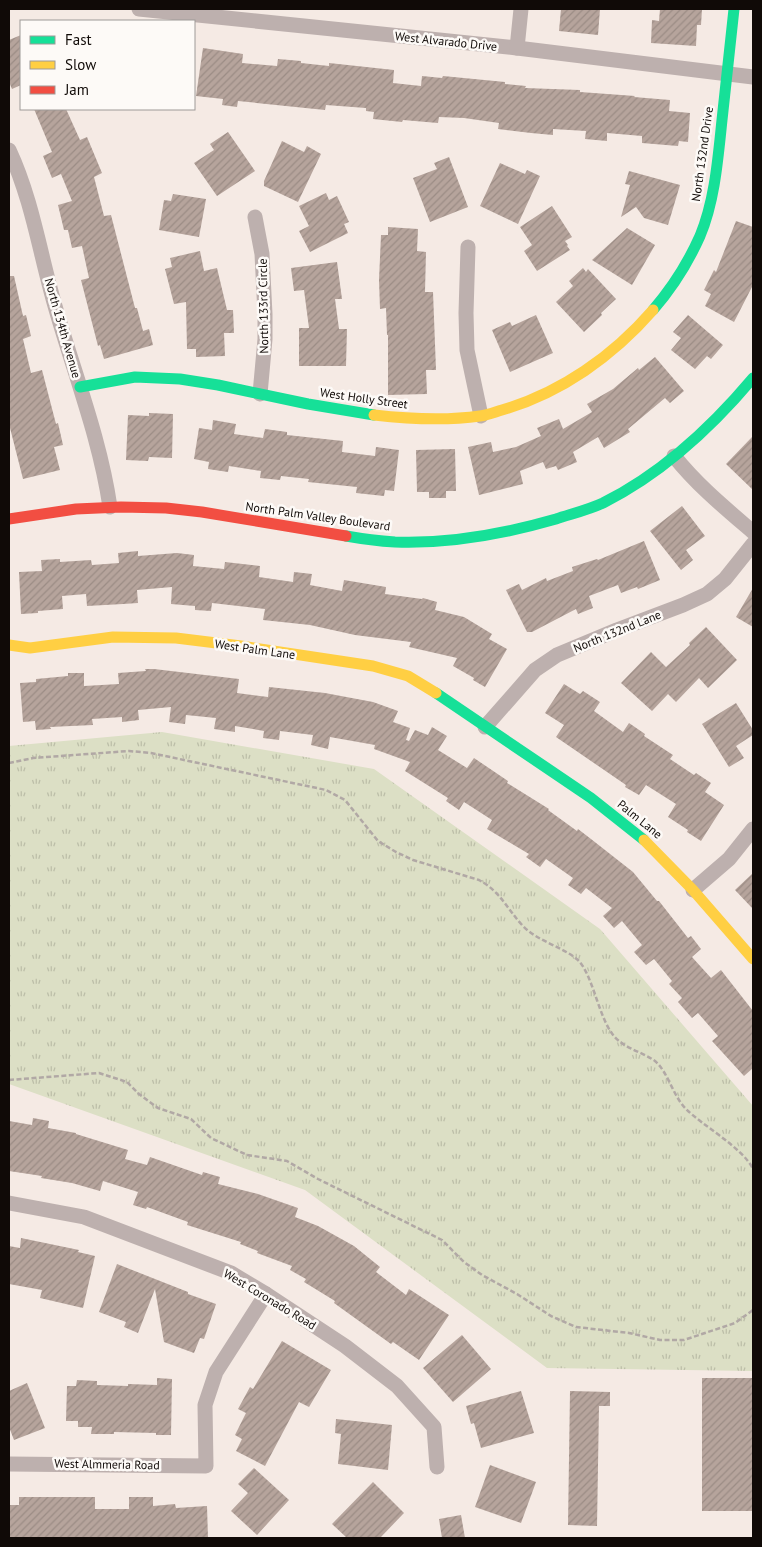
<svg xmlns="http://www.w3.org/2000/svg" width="762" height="1547" font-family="'PT Sans',sans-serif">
	<defs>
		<pattern id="grass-tufts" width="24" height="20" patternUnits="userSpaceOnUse" patternTransform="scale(1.25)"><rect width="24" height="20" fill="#dcdfc5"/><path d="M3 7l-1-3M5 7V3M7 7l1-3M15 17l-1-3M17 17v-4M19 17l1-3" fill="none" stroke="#bcbea8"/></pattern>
		<pattern id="building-hatch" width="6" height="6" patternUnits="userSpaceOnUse" patternTransform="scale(1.25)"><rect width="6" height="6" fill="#b6a49c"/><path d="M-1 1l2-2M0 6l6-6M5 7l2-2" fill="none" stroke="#9b8c85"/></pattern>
	</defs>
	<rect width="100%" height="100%" fill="#f5eae4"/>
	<path fill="url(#grass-tufts)" d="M162,732L374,769L600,929L753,1106V1371L547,1368L305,1190L9,1084V746Z"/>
	<g fill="url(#building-hatch)">
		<path d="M561,9H600L598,35L559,31Z"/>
		<path d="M660,9H702L701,25H697L696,46L651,43L652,20L659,21Z"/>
		<path d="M21,35V85L12,89L9,82V40Z"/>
		<path d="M203,48L243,54L242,63L277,66L278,59L301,61V63L329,66V63L394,70L393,83L421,86L422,76L442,78L443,76L505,82V84L526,86L525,88L580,90V92L635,96L634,97L670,100L669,111L690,113L688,142L679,141L678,146L642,143V136L607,133V141L585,139L586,131L553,129V135L531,133L498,129L499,123L464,118L439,117L438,123L403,120L402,122L373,119L374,112L366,111V108L326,105L325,110L238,101L237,107L222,105L223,99L196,96Z"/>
		<path d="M34,109H66L80,140L87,137L102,173L94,177L104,216L111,215L135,308H137L143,331L149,329L153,345L104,359L100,345L98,346L81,280L89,278L82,246L72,248L68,230H64L58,205L72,201L61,174L52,178L43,156L52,152Z"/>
		<path d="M228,132L255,171L217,196L194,163L214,150L210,144Z"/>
		<path d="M282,141L304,152L307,146L321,154L298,202L264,186V181Z"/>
		<path d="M449,157L468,207L430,222L413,178L437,169L434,163Z"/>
		<path d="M500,163L525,174L527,170L540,176L518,224L480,206Z"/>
		<path d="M629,171L680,185L668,225L644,218L636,207L621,217L630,185L625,184Z"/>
		<path d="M326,193L329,200L337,196L349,222L344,224L348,233L310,252L299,231L309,226L299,206Z"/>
		<path d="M173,194L206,199L199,237L159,230L164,200L171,201Z"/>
		<path d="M552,206L572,237L565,241L568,245L567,246L570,250L537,271L524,251L532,245L520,227Z"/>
		<path d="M736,221L753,227V285L734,322L705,306L711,294L704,290L714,270L716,272Z"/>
		<path d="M388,227L418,229L417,251L426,252L425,292H433L436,370H426L427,394L388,395V335H387L386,308L380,309L379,280L381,235H388Z"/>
		<path d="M627,228L655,245L632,285L592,260Z"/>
		<path d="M200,251L204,271L217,268L227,310H233L234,333H224L225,356L196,357V349H187L186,302L174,304L165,269L172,267L170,258Z"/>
		<path d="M337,262L342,299H335L339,329H347L346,366H299V328H309L304,290L294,291L291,268Z"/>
		<path d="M583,268L586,272L588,269L616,299L601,313L602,315L584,332L556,302L573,286L569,281Z"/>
		<path d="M9,276H14L23,316L26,315L31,336L23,339L31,373L42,370L56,424L58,423L63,445L54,447L60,470L23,479L9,424Z"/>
		<path d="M536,315L553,353L510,372L492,330L510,322L512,326Z"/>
		<path d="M688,315L723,345L711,359L707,356L695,369L671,350L681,338L673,332Z"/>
		<path d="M655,357L684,391L670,403L665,398L628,429L630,432L604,448L598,437L573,452L577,462L558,470L556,466L546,469L543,462L520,471L523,484L479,495L468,447L491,442L493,452L516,447L541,436L537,428L559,419L563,429L592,412L587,404L613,389L638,368L639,370Z"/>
		<path d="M149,413L173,414L172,458L149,457L148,461L126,460L128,415L149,416Z"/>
		<path d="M213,420L236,424L234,434L263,438L265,429L287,432V435L343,441L342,452L375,456L376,447L399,450L394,491L385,490L384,496L356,493L357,487L308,482L309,479L281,476L280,480L260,478L261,471L229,466L228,472L208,469L209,462L194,459L199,428L212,430Z"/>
		<path d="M753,436V490L726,464Z"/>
		<path d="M455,449L456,491H446V498H429V492H417L416,450Z"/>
		<path d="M682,506L705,536L686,550L693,560L681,570L650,531Z"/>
		<path d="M644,541L660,580L638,589L637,587L621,593L618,585L589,596L593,608L578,614L576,609L532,632H527L506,590L519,584L522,590L546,578L547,581L573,571L572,567L597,559L598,560Z"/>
		<path d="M138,551V556L177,553L194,555L193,566L224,569L225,562L260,566L259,577L293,582L294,572L312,574L310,585L342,591L344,580L386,587L385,594L422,599L423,598L437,602L435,610L464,617L492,634L489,639L507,649L485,687L473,680L474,678L453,666L457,658L409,647L411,642L355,635L310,625L263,620L265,609L212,603L211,611L195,610V606L171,604L172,587L137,590L138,603L123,604L87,606L86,594L62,596L63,609L38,611V613L21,614L19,572L42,571L41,560L60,559V562L91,560L92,565L119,563L118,553Z"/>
		<path d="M753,588V627L736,617Z"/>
		<path d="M706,627L737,660L708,688L699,678L676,702L668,694L652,711L621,683L651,652L666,667L690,645L689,643Z"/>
		<path d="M145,669H154L239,679L237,693L268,697L269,687L325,693L373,702L398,711L393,722L410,728L406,740L409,741L415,730L428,735L432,727L447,736L438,750L467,768L474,758L508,781L507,783L549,809L548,810L577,831L578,829L591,839L633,872L657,901H659L688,938L691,936L701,949L692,957L711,978L721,970L753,1011V1068L744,1076L712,1041L718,1036L698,1013L692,1018L678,1002L682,998L669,984L672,981L654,959L646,965L634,952L642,945L622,921L614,928L603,916L612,908L586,888L581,894L568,885L573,878L546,859L540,867L526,857L529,854L487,829L492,820L464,802L459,810L446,801L448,798L405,771L410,762L374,749L375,745L330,737L328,749L311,745L313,735L280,731L279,740L263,738L264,731L235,726V732L214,729L216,718L186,715L185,724L169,722L171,707L138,710L139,720L122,722V717L92,719L93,725L50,727L51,729L36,730L35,721L23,722L20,683L36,682V679L68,676V673H84V686L119,684L118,673L146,671Z"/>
		<path d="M564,684L580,694L583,691L600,702L594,711L623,732L629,723L645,734L644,736L673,755L670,759L694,775L696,773L711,783L705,792L724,805L701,841L687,832L688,830L668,817L676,804L646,785L639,795L625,787L626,785L556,737L564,725L545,713Z"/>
		<path d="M736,703L753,730V735L736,746L744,758L729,767L702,724Z"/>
		<path d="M753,873V909L735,890Z"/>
		<path d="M33,1118L49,1121L48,1128L76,1133V1134L128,1150L125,1159L147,1165L150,1157L202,1175L203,1172L220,1177L218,1184L258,1194L298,1208L295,1217L318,1226L354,1246L380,1267L376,1272L406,1295L409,1289L449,1315L419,1360L393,1342L391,1344L334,1303L335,1301L304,1282L306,1279L290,1270L292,1266L257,1253L258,1251L240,1244L241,1242L187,1225L188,1222L147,1207L146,1209L133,1205L138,1192L103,1181L100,1191L72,1183L41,1178L42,1176L9,1171V1121L32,1125Z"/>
		<path d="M21,1238L79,1250L78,1252L95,1256L83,1308L40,1298L42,1290L9,1284V1246L20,1248Z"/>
		<path d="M117,1264L188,1292V1294L216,1304L204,1339L200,1338L194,1353L164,1342L155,1289L138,1333L124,1327L126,1322L99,1312Z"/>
		<path d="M462,1335L491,1369L453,1402L423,1368Z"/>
		<path d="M282,1341L331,1370L309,1407L299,1402L265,1466L236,1451L242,1439L235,1435L246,1413L238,1409L250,1387L253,1389Z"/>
		<path d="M157,1378L172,1379L171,1435H156V1433L114,1432V1434H91L92,1427H78V1421H66L67,1386H76L77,1380L97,1381V1385L128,1386V1384L157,1385Z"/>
		<rect x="702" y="1378" width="51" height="133"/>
		<path d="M27,1383L45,1428L14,1440L9,1427V1391Z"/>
		<path d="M521,1391L534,1433L481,1448L474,1423L471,1424L466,1406Z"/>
		<path d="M570,1391L610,1392V1406H599L597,1526L568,1525Z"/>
		<path d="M336,1419L392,1425L388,1470L338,1464L341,1434L335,1433Z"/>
		<path d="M490,1465L536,1482L521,1523L475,1507Z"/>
		<path d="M254,1468L289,1500L257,1535L231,1511L248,1493L238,1484Z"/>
		<path d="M373,1482L404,1513L380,1538H347L332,1524Z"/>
		<path d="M19,1497H95V1509H129V1497H153V1506L175,1504L176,1508L207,1506L208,1538H9V1505H19Z"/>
		<path d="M461,1515L465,1538H442L439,1519Z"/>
	</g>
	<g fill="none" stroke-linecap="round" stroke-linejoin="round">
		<g stroke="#b1a8a5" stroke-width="2.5" stroke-dasharray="5 2.5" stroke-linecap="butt">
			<path d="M9,763L33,758L129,751L151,753L326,790L345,800L378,841L396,852L413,860L479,880C501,892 507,909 523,926C537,941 563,947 578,960C592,974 598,1013 611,1032C621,1048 641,1051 655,1061C668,1072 673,1096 686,1109C703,1126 743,1148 753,1169"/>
			<path d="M9,1080L99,1073L127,1082L139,1094L158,1108L191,1119L211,1138L247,1155L287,1161L318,1179L442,1240L464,1262L482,1275L517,1294L551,1316L576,1327L629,1333L660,1340H684L735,1323L753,1310"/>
		</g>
		<g stroke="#bdb0ae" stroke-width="15">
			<path d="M139,9L517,48L753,77"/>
			<path d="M517,48L521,9"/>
			<path d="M9,150C32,199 40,254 55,306C74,373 100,438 110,507"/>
			<path d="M255,217L262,254L265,314V339L260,394"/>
			<path d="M468,247L466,313L467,350L481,416"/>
			<path d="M674,456C697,485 725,508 753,532"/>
			<path d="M485,727L535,670L557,655L617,630L683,605L707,594L725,579L753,544"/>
			<path d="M693,890L729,859L753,829"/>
			<path d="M9,1203L84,1217L231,1273L266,1294L345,1346L397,1386L434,1427L437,1467"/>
			<path d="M9,1464L206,1466L205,1405L216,1372L266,1294"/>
		</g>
		<g stroke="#16e098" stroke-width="11">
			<path d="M653,310C672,288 688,263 700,236C715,200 718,158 722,120C726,83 730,46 734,9"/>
			<path d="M80,387L135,377L180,379L218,385L308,404L374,415"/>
			<path d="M346,536C363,539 379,541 395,542C449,544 504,534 556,519C571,514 588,510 603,503C661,474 711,428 753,378"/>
			<path d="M436,693L591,798L644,840"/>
		</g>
		<g stroke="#ffcf43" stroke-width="11">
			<path d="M374,415C409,419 445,421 480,416C488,415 495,412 502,410C561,393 613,356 653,310"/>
			<path d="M9,645L30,648L113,637L176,638L241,646L373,666L408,676L436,693"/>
			<path d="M644,840L693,890L753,959"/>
		</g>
		<path stroke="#f24e42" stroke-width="11" d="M9,519L76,509L121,507L166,508L202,512L346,536"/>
	</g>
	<g text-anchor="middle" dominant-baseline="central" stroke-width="5" stroke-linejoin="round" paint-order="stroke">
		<g font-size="12" fill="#100a07" stroke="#fdfaf7">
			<text transform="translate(446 41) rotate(6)">West Alvarado Drive</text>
			<text transform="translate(702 154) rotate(-82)">North 132nd Drive</text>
			<text transform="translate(263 306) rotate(-91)">North 133rd Circle</text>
			<text transform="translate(63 328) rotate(74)">North 134th Avenue</text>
			<text transform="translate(364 398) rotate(8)">West Holly Street</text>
			<text transform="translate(318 516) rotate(8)">North Palm Valley Boulevard</text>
			<text transform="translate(617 631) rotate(-22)">North 132nd Lane</text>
			<text transform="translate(255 649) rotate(8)">West Palm Lane</text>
			<text transform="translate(640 819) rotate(39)">Palm Lane</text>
			<text transform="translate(270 1299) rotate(31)">West Coronado Road</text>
			<text transform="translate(107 1464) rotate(1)">West Almmeria Road</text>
		</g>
	</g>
	<rect width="762" height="1547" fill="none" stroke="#100a07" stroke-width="20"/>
	<rect x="20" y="20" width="175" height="90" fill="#fdfaf7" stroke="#9e9a97"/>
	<rect x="30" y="36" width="25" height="8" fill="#16e098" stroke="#9e9a97"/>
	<text x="65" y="45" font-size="15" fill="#100a07">Fast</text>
	<rect x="30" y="61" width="25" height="8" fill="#ffcf43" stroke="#9e9a97"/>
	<text x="65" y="70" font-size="15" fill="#100a07">Slow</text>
	<rect x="30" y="86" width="25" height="8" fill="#f24e42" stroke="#9e9a97"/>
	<text x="65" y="95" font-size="15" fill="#100a07">Jam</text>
</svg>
